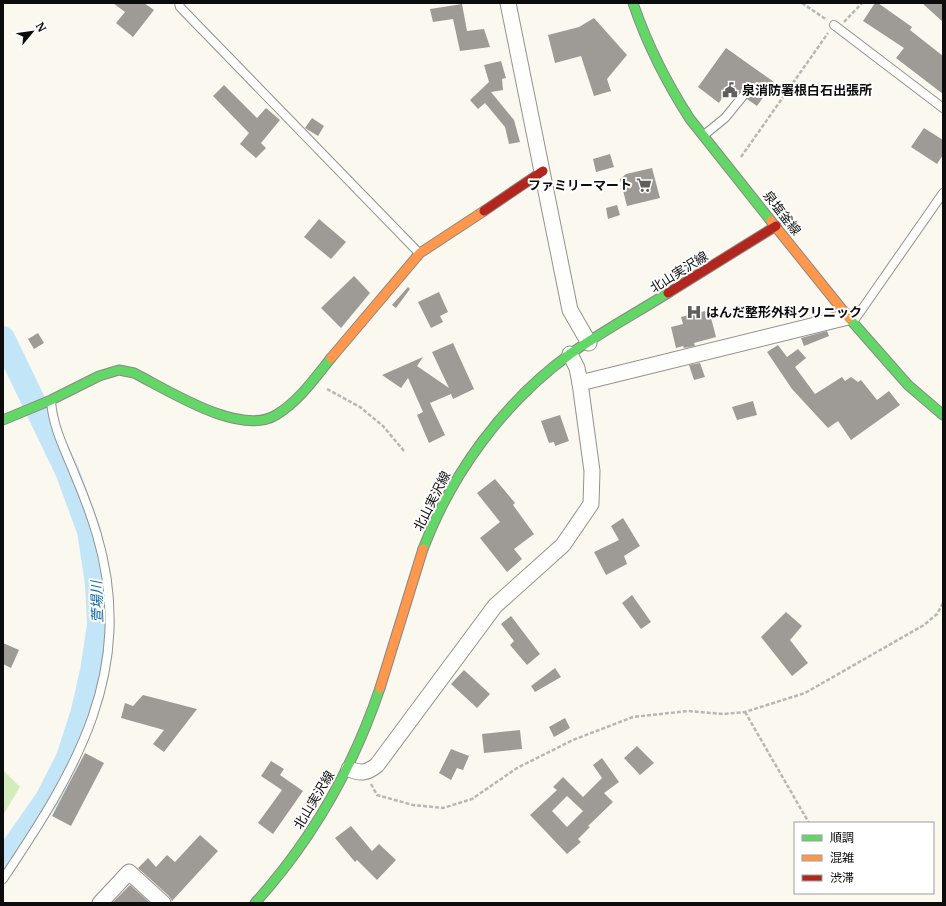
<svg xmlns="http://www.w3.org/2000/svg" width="946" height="906" font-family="Merriweather,'Noto Sans JP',serif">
	<rect width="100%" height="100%" fill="#fbf8f0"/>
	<path fill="#d4ebbb" d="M3,770L20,787L3,815Z"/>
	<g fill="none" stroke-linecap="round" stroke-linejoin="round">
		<path stroke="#c2e6f8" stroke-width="24" d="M3,338L67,471L89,531L97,584L99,625L92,671L83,711L68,758L47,799L3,862"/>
	</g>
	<g fill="#9e9a96" fill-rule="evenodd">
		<path d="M113,3H144L154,10L133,37L116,23L125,12Z"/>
		<path d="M875,3H878L912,27L910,30L943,56V94L896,58L904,48L863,21Z"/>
		<path d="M922,3H943V22Z"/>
		<path d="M462,4L467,31L484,29L490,47L460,51L453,19L433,22L430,9Z"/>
		<path d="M594,18L627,55L607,79L611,91L594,96L581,56L555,63L548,35L579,27Z"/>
		<path d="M726,48L774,82L757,106L747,99L748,94L744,91L738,93L732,88L724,99L722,98L719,103L698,87Z"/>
		<path d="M501,61L506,78L502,79L503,90L491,92L514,120L520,142L509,144L505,127L485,103L478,109L470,100L489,82L484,65Z"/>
		<path d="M224,85L257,118L266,108L280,120L261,143L266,148L256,158L240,144L249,133L213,96Z"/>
		<path d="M312,118L324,126L318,136L305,128Z"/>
		<path d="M924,128L943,140V155L937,164L911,147Z"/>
		<path d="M610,154L614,167L596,172L593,159Z"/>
		<path d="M652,168L660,198L627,206L620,179L626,174Z"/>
		<path d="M617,205L620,215L608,219L606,208Z"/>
		<path d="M319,219L346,242L331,259L304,237Z"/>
		<path d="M354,276L370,293L341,328L321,308Z"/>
		<path d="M408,287L410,289L396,308L392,305Z"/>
		<path d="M439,292L448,312L440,316L443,322L431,328L418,302Z"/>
		<path d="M709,310L716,337L694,343L695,346L684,348L683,346L676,348L671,327L683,324L681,317Z"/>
		<path d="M827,331L829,336L804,346L801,338Z"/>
		<path d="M38,333L44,343L34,349L28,339Z"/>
		<path d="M453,343L474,389L453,399L451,394L430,403L445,435L429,443L417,415L423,412L408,378L401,388L382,375L423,357L417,366L449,388L432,352Z"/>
		<path d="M778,345L787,357L798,349L806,358L795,367L815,394L842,377L845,381L851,377L858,382L861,380L877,400L889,391L900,405L851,440L838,421L828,428L792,389L767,352Z"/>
		<path d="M700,363L705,377L694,380L689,365Z"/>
		<path d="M753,401L757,415L737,420L732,407Z"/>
		<path d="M560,415L569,441L555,446L554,442L549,443L541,421Z"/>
		<path d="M495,479L515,503L513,505L534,534L514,549L522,559L507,572L480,538L500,522L477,493Z"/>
		<path d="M623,518L640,546L624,556L627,564L606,575L594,552L619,540L611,526Z"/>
		<path d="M632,595L651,622L641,629L622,603Z"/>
		<path d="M786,612L802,626L790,640L808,663L792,676L761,637Z"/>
		<path d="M511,616L540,654L527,665L510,645L514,641L501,624Z"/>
		<path d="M3,643L19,650L11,668L3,664Z"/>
		<path d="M555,668L561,677L535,692L531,686Z"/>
		<path d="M464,670L490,694L477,708L451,684Z"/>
		<path d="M143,695L197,709L164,752L153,744L164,730L121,718L125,703L133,706Z"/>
		<path d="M565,718L570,728L554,737L549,727Z"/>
		<path d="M520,730L522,749L484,753L482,734Z"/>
		<path d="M637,746L654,763L640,775L624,758Z"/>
		<path d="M451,749L469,756L463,770L457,768L451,780L439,773Z"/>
		<path d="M85,753L104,763L71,826L52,816Z"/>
		<path d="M602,758L619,782L604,793L613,802L588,826L590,827L578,839L581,842L567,854L530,815L557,790L553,787L563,777L583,797L602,778L593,765ZM567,796L583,811L567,827L552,811Z"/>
		<path d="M271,761L284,769L280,775L303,791L273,834L258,823L282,790L261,776Z"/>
		<path d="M351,826L372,851L379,844L396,860L377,880L357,860L355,862L335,838Z"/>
		<path d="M200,835L218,851L172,901L169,896L138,868L148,858L156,867L167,855L175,862Z"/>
		<path d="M130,885L150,903H112Z"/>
	</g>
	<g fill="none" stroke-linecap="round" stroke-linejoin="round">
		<g stroke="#94928f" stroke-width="10">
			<g id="lane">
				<path d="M179,3L180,7L419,253"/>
				<path d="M834,25L943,108"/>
				<path d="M704,135L725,118L743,96"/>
				<path d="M853,322L943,193"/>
				<path d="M3,879C76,770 137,671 97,535C91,515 83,494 75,475C65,450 53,428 51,401"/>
			</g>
		</g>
		<g stroke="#94928f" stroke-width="17">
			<g id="street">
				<path d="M508,3L570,310L589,343"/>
				<path d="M580,383L848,317"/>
				<path d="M349,769C361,774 367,773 377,765L495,606L563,545L591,504L592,471L580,383L577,368L570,354"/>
				<path d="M100,903L129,872L163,903"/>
			</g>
		</g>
		<g stroke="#8a8985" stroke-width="11">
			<g id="fast">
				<path d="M633,3C647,44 666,82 690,119L771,221"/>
				<path d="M849,318L908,385L943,415"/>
				<path d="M3,420L51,400L99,376L119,370L134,373C168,390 240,437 276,415C298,402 315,378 331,358"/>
				<path d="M423,549C452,473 503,403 570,354C601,332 636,313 668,293"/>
				<path d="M255,903C312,840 353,768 380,688"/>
			</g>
		</g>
		<g stroke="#8a8985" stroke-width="11">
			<g id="slow">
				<path d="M771,221L849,318"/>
				<path d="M331,358L420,253L484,211"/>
				<path d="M380,688L423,549"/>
			</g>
		</g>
		<g stroke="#8a8985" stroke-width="11">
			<g id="jam">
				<path d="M484,211L543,171"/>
				<path d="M668,293L776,226"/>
			</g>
		</g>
		<g stroke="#b7b7b5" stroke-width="2.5" stroke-dasharray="4 2" stroke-linecap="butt">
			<path d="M802,3L827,20"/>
			<path d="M844,22L862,3"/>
			<path d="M741,157L828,33"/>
			<path d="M327,389L360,407L383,426L404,451"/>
			<path d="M745,712L809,823"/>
			<path d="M371,784L377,795L413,805L443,808L472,799L517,768L573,740L633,717L688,711L724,714L745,712L805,693L924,625L937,614L943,603"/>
		</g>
		<use href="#lane" stroke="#fefefd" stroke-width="8"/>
		<use href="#street" stroke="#fefefd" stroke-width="15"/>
		<use href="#fast" stroke="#63d668" stroke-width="9"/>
		<use href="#slow" stroke="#ff974d" stroke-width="9"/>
		<use href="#jam" stroke="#b3261e" stroke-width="9"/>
	</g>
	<defs>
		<g id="civic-bare" transform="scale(1.2)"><path d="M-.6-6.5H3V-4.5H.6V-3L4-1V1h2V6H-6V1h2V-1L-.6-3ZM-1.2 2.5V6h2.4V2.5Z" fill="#605f5c" stroke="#fff" stroke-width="2.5" paint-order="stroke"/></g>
		<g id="supermarket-bare" transform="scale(1.2)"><path d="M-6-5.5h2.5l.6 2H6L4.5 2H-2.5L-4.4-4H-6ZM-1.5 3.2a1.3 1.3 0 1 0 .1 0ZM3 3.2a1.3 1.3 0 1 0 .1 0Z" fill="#605f5c" stroke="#fff" stroke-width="2.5" paint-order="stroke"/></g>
		<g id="hospital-bare" transform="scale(1.2)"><path d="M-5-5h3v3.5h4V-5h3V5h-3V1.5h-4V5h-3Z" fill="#605f5c" stroke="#fff" stroke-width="2.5" paint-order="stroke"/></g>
	</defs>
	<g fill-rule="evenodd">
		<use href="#civic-bare" x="730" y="90"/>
		<use href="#supermarket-bare" x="644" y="185"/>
		<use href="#hospital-bare" x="694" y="312"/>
	</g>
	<g text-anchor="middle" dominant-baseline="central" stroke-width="4" stroke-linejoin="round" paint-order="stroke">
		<g font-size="13" font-weight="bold" fill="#0c0c0c" stroke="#fff" text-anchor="start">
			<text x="742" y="90">泉消防署根白石出張所</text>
			<text x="632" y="185" text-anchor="end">ファミリーマート</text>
			<text x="706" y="312">はんだ整形外科クリニック</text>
		</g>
		<g font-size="13" fill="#0c0c0c" stroke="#fff">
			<text transform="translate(782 213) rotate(52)">泉塩釜線</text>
			<text transform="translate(679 272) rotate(-32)">北山実沢線</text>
			<text transform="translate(432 501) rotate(-63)">北山実沢線</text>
			<text transform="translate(314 800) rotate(-59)">北山実沢線</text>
		</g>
		<g font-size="14" font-style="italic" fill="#0966aa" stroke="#fff">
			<text transform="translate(97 602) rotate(-92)">萱場川</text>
		</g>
	</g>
	<rect width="946" height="906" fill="none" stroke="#0c0c0c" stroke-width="8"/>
	<rect x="794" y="822" width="140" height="72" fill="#ffffff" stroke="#9e9e9e"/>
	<rect x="802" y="835" width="20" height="6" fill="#63d668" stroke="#9e9e9e"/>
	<text x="830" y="842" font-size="12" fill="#0c0c0c">順調</text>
	<rect x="802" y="855" width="20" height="6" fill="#ff974d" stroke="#9e9e9e"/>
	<text x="830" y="862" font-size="12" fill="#0c0c0c">混雑</text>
	<rect x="802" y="875" width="20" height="6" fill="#b3261e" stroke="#9e9e9e"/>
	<text x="830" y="882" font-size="12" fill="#0c0c0c">渋滞</text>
	<g transform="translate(32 32) rotate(61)" stroke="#ffffff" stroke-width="3" paint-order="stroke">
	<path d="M0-3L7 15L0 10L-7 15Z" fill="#0c0c0c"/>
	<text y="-6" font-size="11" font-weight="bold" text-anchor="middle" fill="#0c0c0c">N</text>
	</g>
</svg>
